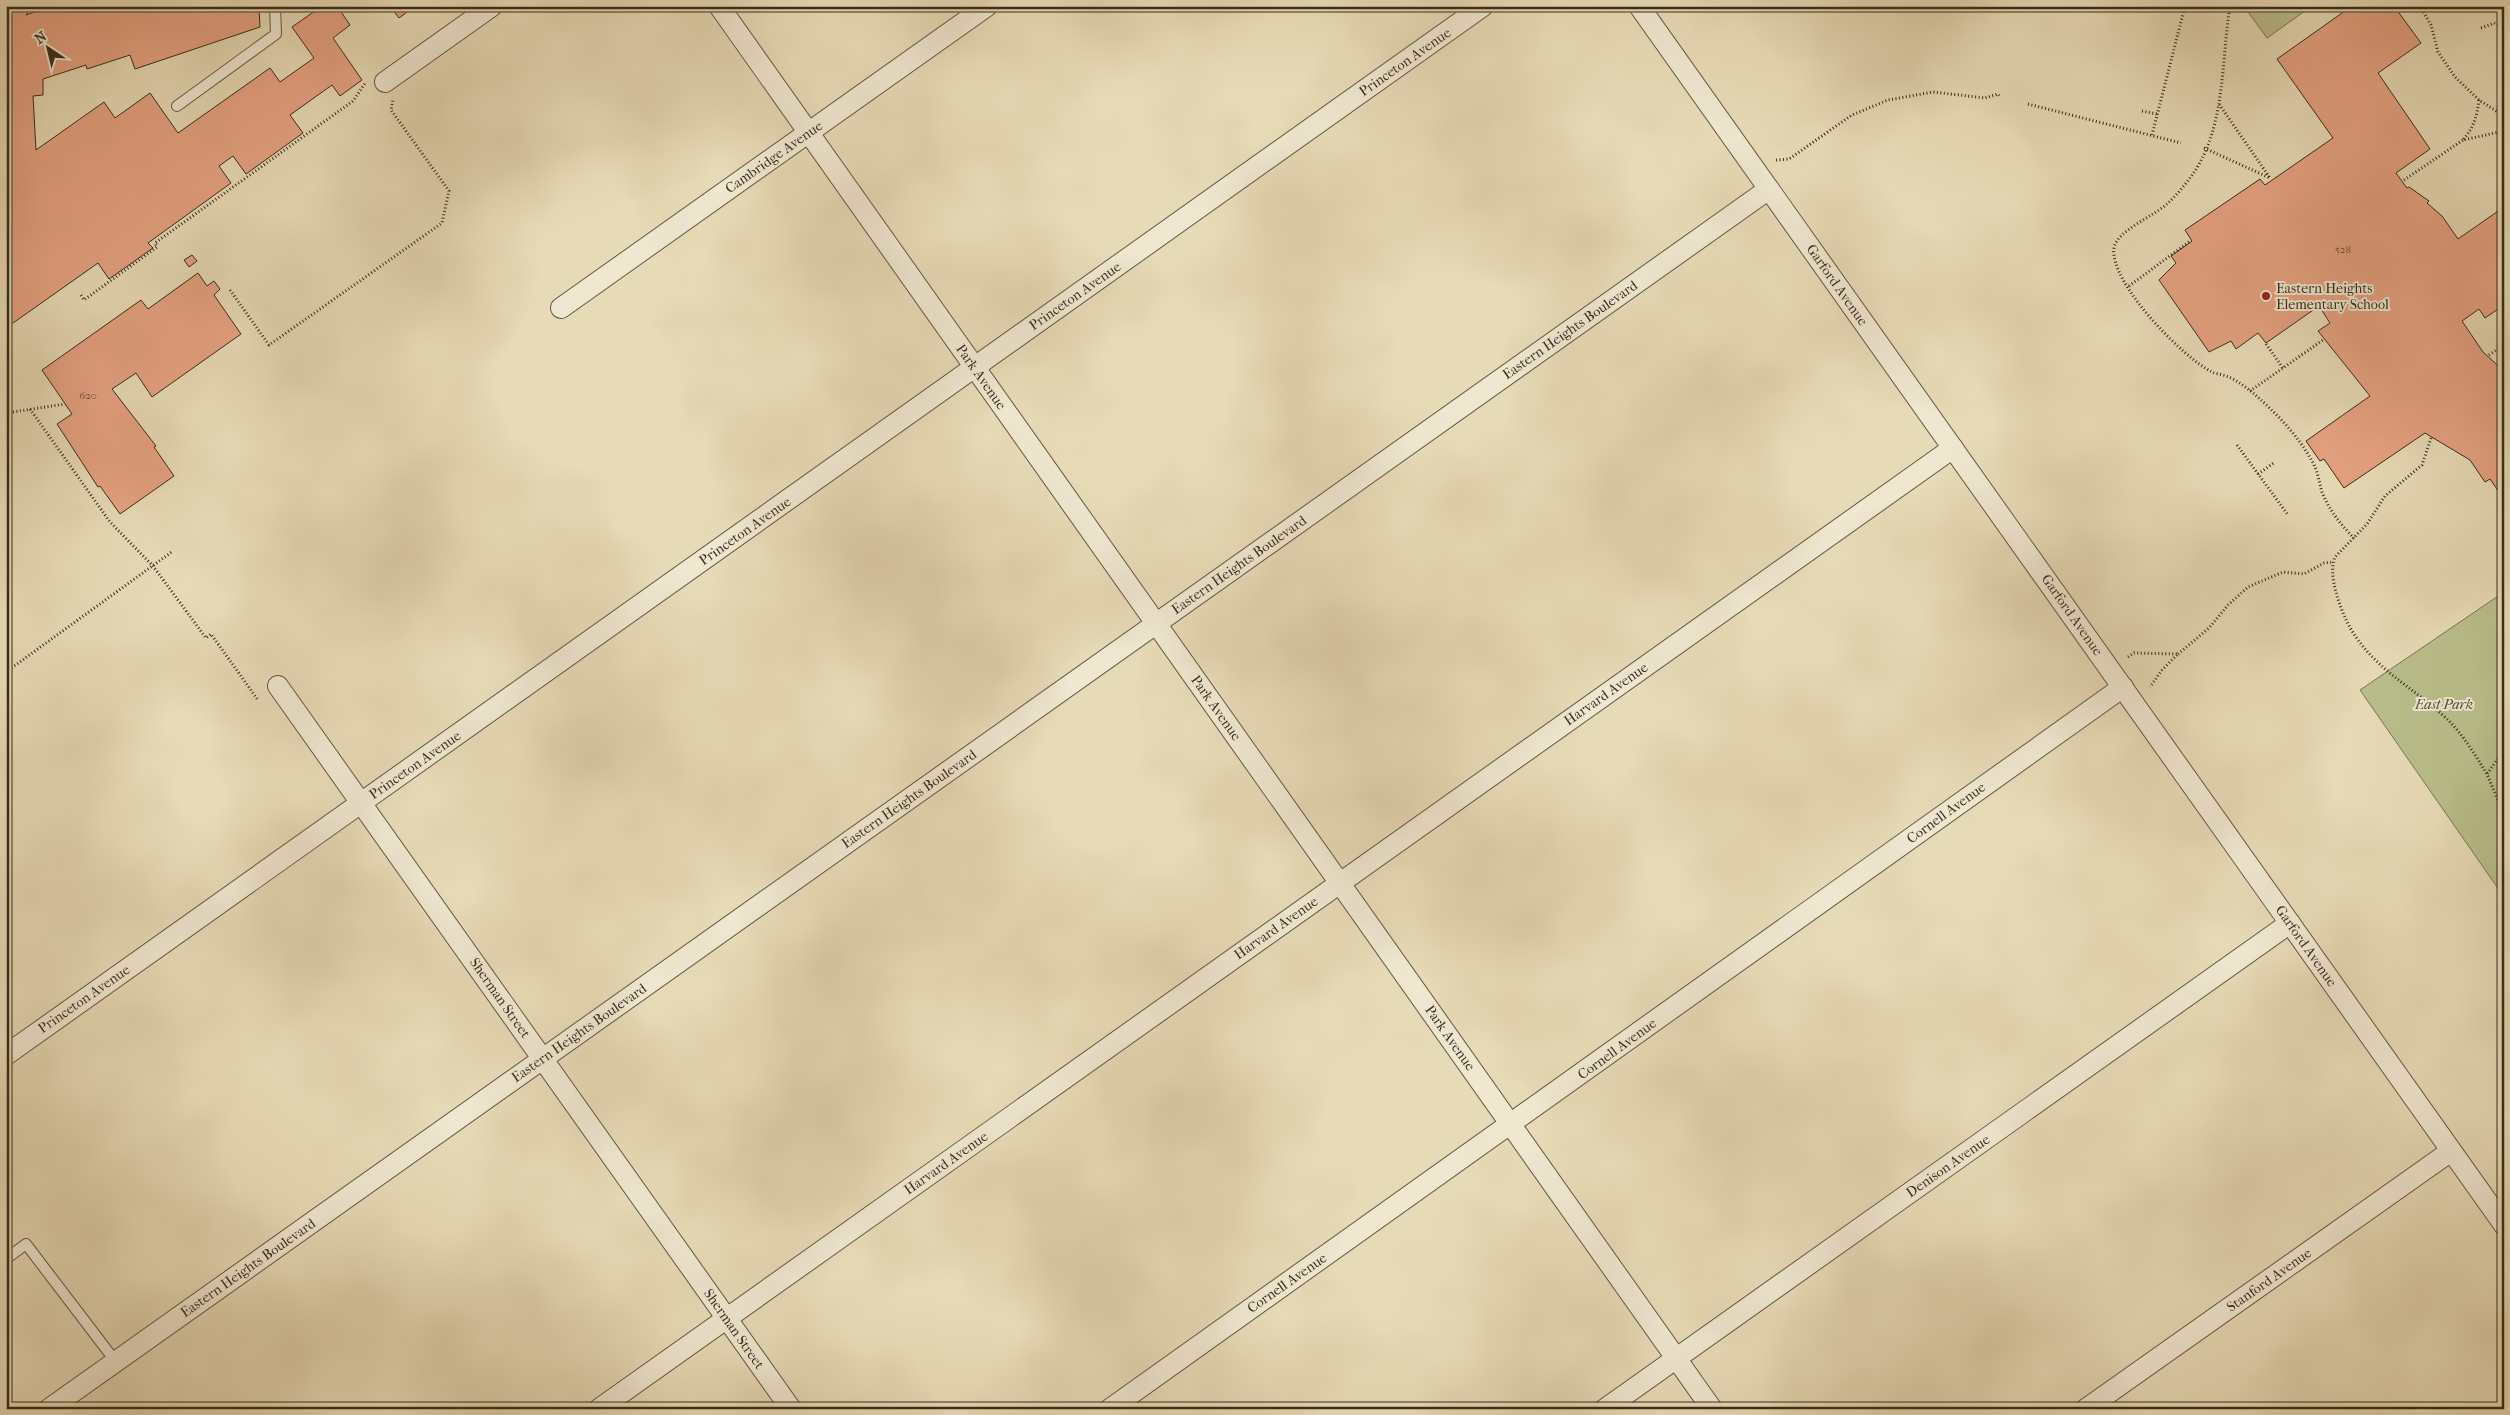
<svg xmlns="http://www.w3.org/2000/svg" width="2510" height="1415" font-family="'IM FELL French Canon',serif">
	<rect width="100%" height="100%" fill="#e7dab6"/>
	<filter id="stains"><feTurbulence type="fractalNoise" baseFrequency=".004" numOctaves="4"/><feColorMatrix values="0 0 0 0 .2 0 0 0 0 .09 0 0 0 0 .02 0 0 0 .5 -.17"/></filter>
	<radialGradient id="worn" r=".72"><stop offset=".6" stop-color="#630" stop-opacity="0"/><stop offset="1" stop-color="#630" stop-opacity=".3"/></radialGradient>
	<g fill="#b9be8b" stroke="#797553">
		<path d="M2250,6H2312L2267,38L2248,12Z"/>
		<path d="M2504,592V897L2360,690Z"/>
	</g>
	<g fill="#e5a282" stroke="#392c1b">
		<path d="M6,6H33L26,15L51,6H259L260,27L135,69L130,55L87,69L86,65L43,79V95L33,96L36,150L104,102L115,118L150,93L178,133L270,68L280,82L314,58L292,27L322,6H337L350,25L333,38L362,80L340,96L332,85L290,115L303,133L246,174L233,156L219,166L231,183L148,243L153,248L109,279L98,263L6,328Z"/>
		<path d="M390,6H415L399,18Z"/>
		<path d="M2352,6H2394L2421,43L2378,73L2430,149L2396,173L2407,188L2409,187L2429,201L2427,203L2442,216L2458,239L2504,207V305L2485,318L2479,309L2462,321L2483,352L2504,371V499L2490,479L2485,482L2470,460L2425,433L2344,488L2324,459L2320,461L2306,441L2370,396L2318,331L2330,323L2319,306L2266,343L2258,333L2236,349L2231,341L2209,352L2159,280L2176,263L2171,256L2192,241L2185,230L2260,179L2265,185L2333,138L2277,59Z"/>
		<path d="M192,255L197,261L189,267L184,260Z"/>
		<path d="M198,273L207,286L214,281L220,289L214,295L241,334L152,397L136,373L112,389L156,446L154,447L174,476L120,514L100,486L98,487L57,424L72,414L42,370L141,300L148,309Z"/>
	</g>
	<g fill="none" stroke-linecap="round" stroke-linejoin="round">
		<g stroke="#645842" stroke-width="12">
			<g id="lane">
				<path d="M177,106L276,34L275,6"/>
				<path d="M6,1259L26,1244L116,1362"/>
			</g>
		</g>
		<g stroke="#645842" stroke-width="22">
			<g id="street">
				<path d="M719,6L1712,1409"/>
				<path d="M1639,6L2504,1225"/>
				<path d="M385,82L492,6"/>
				<path d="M561,308L987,6"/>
				<path d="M278,686L791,1409"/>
				<path d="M6,1055L1483,6"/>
				<path d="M49,1409L1769,189"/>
				<path d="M599,1409L1953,448"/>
				<path d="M1110,1409L2123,687"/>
				<path d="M1605,1409L2290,923"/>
				<path d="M2086,1409L2451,1151"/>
			</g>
		</g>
		<g stroke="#392c1b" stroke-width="3" stroke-dasharray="1 2.5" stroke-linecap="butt">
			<path d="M2230,6C2221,62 2226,122 2195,171C2187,182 2178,194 2168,203C2155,216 2117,230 2114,248C2109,282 2182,357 2212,372C2216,374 2221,374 2226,376C2235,379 2244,386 2252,392C2275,412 2299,436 2313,463C2318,472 2319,482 2322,492C2329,510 2341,525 2354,538"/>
			<path d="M2420,6L2431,25L2438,52L2455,77L2479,100L2504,116"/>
			<path d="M41,9L43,6"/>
			<path d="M2481,28L2494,23L2504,28"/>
			<path d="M2479,100C2477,116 2474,127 2463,140L2504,131"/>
			<path d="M2028,104L2181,143"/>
			<path d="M2142,111L2157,114"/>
			<path d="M2152,135L2185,6"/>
			<path d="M2204,148L2270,178L2219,104"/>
			<path d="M1776,160L1789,159L1852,115L1888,100L1933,92L1985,98L1998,94L2000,97"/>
			<path d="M2404,180L2463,140"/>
			<path d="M2129,286L2190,241"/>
			<path d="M230,290L269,345L442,223L449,191L391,110L393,99"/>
			<path d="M81,295L84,300L157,247L155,243L353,101L366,82"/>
			<path d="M2266,344L2283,368"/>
			<path d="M2489,355L2504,345"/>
			<path d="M2250,391L2323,340"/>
			<path d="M30,409L110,522L153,566L206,638L211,634L258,700"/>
			<path d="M6,413L65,404"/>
			<path d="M2431,438L2422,465L2385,496L2367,524L2335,557C2330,570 2334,586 2338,599C2357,661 2402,678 2446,718C2463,734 2475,755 2487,774"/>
			<path d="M2237,445L2288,515"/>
			<path d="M2258,474L2275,462"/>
			<path d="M2178,654L2209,628L2228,605L2248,587L2283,572L2304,574L2324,563L2333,562"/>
			<path d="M2128,657L2134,653L2178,654L2162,670L2150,687"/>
			<path d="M6,672L173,551"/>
			<path d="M2504,750L2487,774L2504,815"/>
		</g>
		<use href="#lane" stroke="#efe7d0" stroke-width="10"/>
		<use href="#street" stroke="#efe7d0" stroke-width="20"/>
	</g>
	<circle fill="#8f2418" stroke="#efe7d0" stroke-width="2" cx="2266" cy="296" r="5"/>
	<g text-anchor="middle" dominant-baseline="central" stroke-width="4" stroke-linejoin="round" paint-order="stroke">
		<g font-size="11" fill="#644a35">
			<text x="2343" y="249">528</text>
			<text x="88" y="395">620</text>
		</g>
		<g font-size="14" fill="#392c1b" stroke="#efe7d0">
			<text transform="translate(1405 62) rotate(-35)">Princeton Avenue</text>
			<text transform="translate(774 157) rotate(-35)">Cambridge Avenue</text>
			<text transform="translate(1837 285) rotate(55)">Garford Avenue</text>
			<text transform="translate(1075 296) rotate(-35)">Princeton Avenue</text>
			<text transform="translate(1570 330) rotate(-35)">Eastern Heights Boulevard</text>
			<text transform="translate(981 377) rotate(55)">Park Avenue</text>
			<text transform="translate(745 531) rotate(-35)">Princeton Avenue</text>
			<text transform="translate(1239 565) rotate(-35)">Eastern Heights Boulevard</text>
			<text transform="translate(2072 615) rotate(55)">Garford Avenue</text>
			<text transform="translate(1606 694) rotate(-35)">Harvard Avenue</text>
			<text transform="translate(1216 708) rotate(55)">Park Avenue</text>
			<text transform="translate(415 765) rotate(-35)">Princeton Avenue</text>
			<text transform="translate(909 799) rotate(-35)">Eastern Heights Boulevard</text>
			<text transform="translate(1946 813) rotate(-36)">Cornell Avenue</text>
			<text transform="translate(1276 928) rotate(-35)">Harvard Avenue</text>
			<text transform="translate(2306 946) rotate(55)">Garford Avenue</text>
			<text transform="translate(500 998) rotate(55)">Sherman Street</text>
			<text transform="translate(84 999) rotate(-35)">Princeton Avenue</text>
			<text transform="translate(579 1033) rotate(-35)">Eastern Heights Boulevard</text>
			<text transform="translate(1450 1038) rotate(55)">Park Avenue</text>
			<text transform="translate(1617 1049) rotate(-36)">Cornell Avenue</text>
			<text transform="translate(946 1163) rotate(-35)">Harvard Avenue</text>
			<text transform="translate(1948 1166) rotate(-35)">Denison Avenue</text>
			<text transform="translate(248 1268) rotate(-35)">Eastern Heights Boulevard</text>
			<text transform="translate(2269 1280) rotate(-35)">Stanford Avenue</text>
			<text transform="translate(1287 1283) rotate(-35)">Cornell Avenue</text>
			<text transform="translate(734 1329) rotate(55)">Sherman Street</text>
		</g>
		<g font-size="14" fill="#392c1b" stroke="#efe7d0" text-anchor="start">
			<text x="2276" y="288">Eastern Heights<tspan x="2276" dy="16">Elementary School</tspan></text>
		</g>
		<g font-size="14" font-style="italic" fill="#534931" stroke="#efe7d0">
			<text x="2444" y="704">East Park</text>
		</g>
	</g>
	<rect width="2510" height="1415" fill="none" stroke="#e7dab6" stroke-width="25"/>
	<rect x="8" y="8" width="2495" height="1400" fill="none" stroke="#392c1b" stroke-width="2.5"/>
	<rect x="12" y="12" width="2485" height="1390" fill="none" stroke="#392c1b"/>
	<g transform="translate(48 48) rotate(325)" stroke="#efe7d0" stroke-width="4" paint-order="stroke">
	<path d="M0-4L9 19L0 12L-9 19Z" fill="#392c1b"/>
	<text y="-8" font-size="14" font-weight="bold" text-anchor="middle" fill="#392c1b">N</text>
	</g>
	<rect width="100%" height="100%" filter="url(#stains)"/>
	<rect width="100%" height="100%" fill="url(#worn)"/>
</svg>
